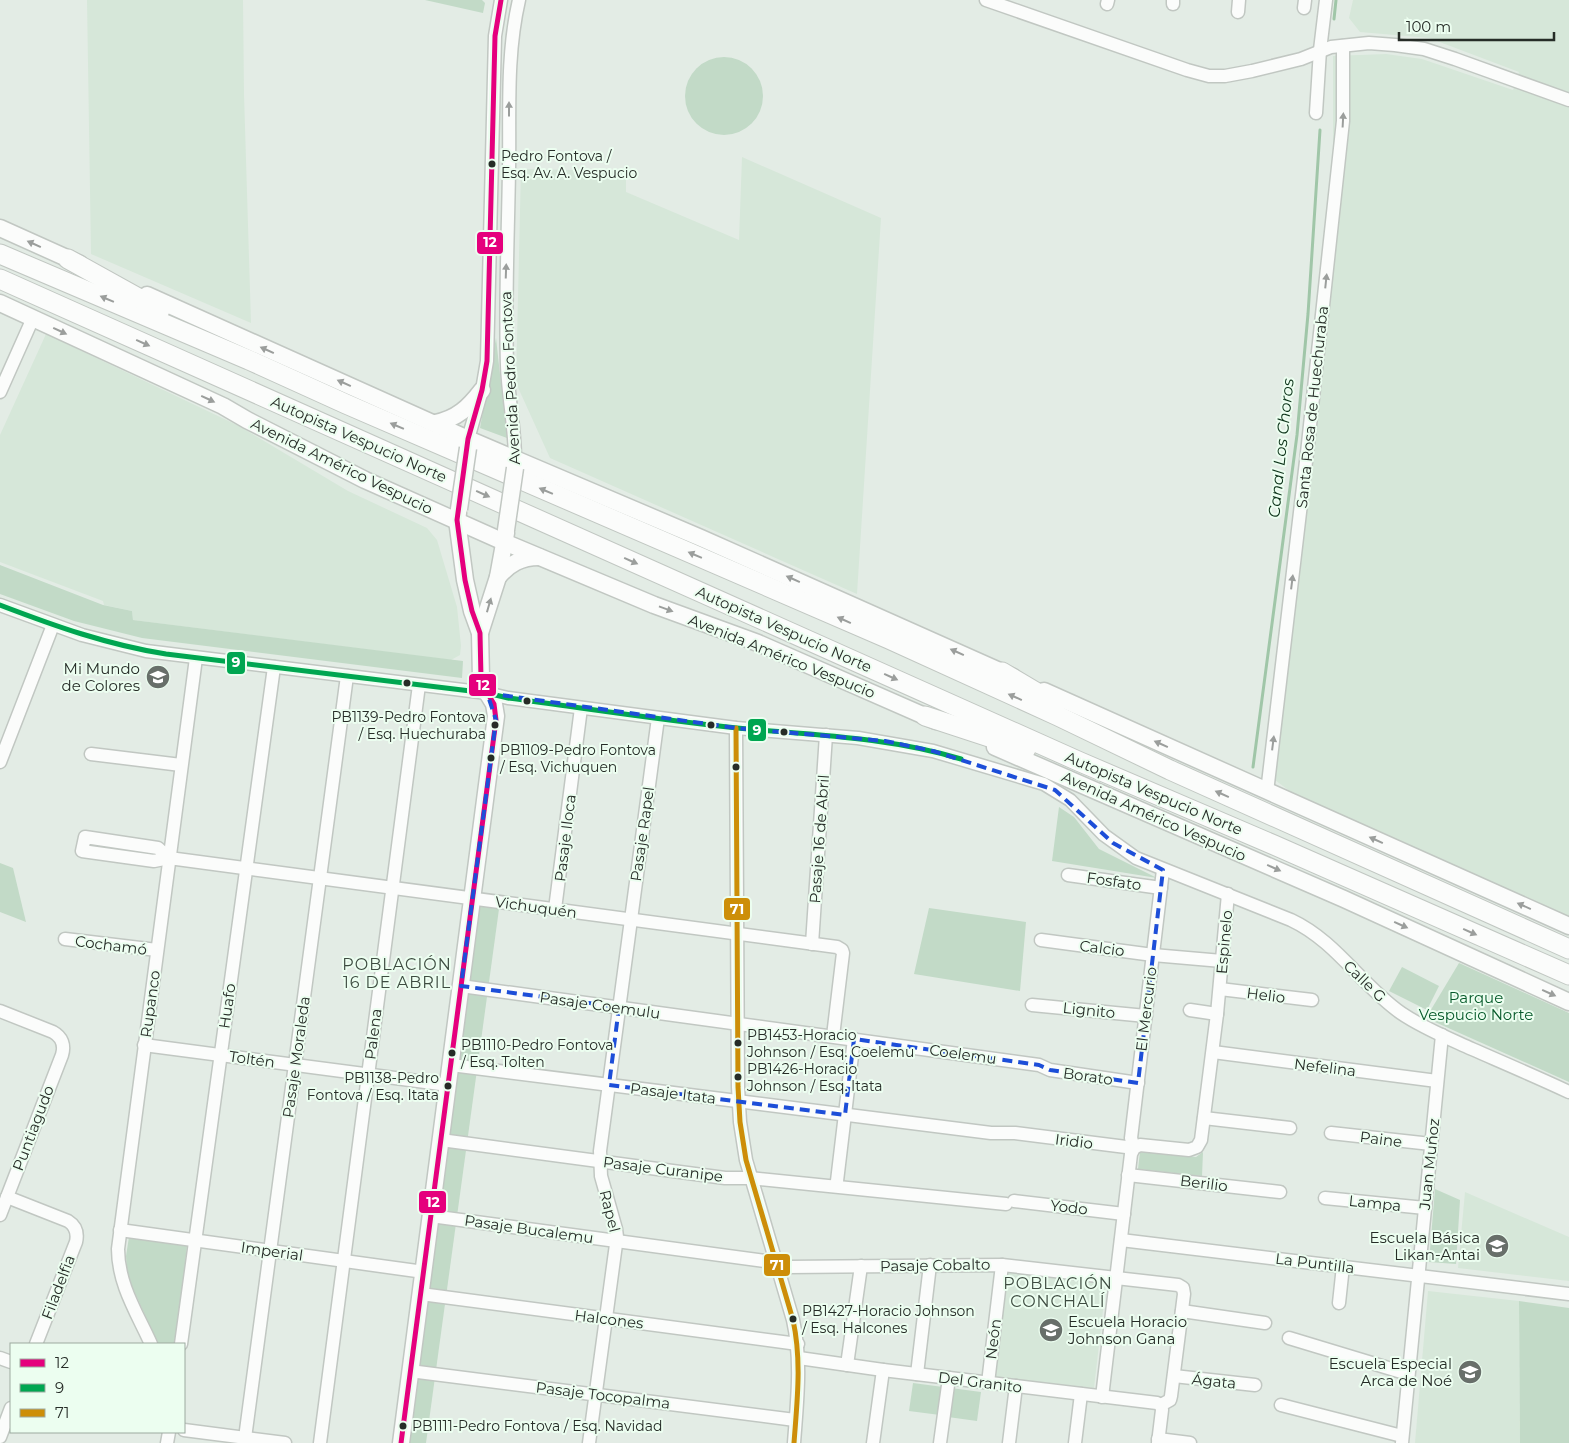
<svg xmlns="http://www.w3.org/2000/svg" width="1569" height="1443" font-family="Montserrat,sans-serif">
	<rect width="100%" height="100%" fill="#e3ece5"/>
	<g fill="#d6e7d9">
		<path d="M87,0H243L244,94L251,323L91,254Z"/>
		<path d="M1353,0H1569V917L1311,807L1275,780L1333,151V56L1386,54L1422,59L1513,90L1519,72L1429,38L1360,32L1349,18Z"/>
		<path d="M742,157L881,218L857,594L550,458L516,383L521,169L626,171V192L739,240Z"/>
		<path d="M46,334L239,426L348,491L427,528L437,540L457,607L461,646L460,655L451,660L133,620L132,611L104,605L103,601L0,562V435Z"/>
		<path d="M1465,1192L1569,1237V1281L1458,1268Z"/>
		<path d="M1008,1270L1106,1284L1094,1388L996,1377Z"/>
		<path d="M1428,1291L1519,1301L1520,1443H1415Z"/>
	</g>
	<g fill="#c2dac7">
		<path d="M425,0H482L485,3L483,13Z"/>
		<circle cx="724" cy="96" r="39"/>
		<path d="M496,338L507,438L480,428Z"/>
		<path d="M0,565L103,605L132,611L133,620L463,661L462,678L142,638L74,621L0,594Z"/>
		<path d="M1059,807L1074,817L1099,849L1157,878L1052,861Z"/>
		<path d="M0,863L13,868L26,922L0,912Z"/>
		<path d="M477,906L499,909L426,1443H406Z"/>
		<path d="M929,908L1026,922L1020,991L914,974Z"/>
		<path d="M1459,963L1569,1013V1082L1426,1018Z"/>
		<path d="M1402,967L1439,986L1427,1010L1389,991Z"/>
		<path d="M1140,1152L1196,1157L1203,1152L1202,1176L1138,1169Z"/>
		<path d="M1435,1189L1460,1200L1456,1264L1429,1262Z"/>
		<path d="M129,1237L187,1246L176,1344H158L130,1282L127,1272L126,1256Z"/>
		<path d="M1519,1301L1569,1308V1443H1520Z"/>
		<path d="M913,1383L943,1387L940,1415L909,1411Z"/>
		<path d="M951,1388L981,1392L977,1421L948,1417Z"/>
	</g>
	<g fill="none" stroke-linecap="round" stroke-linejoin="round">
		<g stroke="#a0c6a8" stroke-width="3">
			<path d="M1334,19L1336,0"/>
			<path d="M1253,767L1297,435L1308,314L1320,130"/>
		</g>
		<g stroke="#c1c7c2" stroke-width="15">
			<g id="minor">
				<path d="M986,0L1187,70L1209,76H1225L1252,71L1301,59L1331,47L1369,43L1395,45L1424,49L1455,59L1569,100"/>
				<path d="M1107,4L1108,0"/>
				<path d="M1173,4V0"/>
				<path d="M1304,8L1305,0"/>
				<path d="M1238,12L1239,0"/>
				<path d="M1316,113L1320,50L1326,0"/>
				<path d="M0,392L33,318"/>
				<path d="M468,439L482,390L487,361L495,36L501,0"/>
				<path d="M515,459C515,428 508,396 507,365C505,300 508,235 509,170C510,113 506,56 519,0"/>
				<path d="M0,605L82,635L146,651L487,693L508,698L736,728L858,738L933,751L1044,784L1070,800L1104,835L1136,858L1291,920C1336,941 1361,985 1401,1013C1423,1028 1448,1038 1472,1049C1504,1063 1537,1077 1569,1092"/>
				<path d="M736,728L738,1087L740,1122L746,1160L793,1320C802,1361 797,1402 794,1443"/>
				<path d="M91,754L181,765"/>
				<path d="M0,762L53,625"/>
				<path d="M1267,792L1307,453L1343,121V46"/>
				<path d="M169,858L158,848L85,837L82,851L154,861L169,858L837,947L842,950L843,953L833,1036"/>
				<path d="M1068,875L1161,888"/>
				<path d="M555,909L581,708"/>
				<path d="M65,939L157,950"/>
				<path d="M1041,940L1153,955L1222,961"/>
				<path d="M812,944L826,735"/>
				<path d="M461,986L1039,1065L1050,1070L1138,1083"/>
				<path d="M1220,989L1312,1000"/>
				<path d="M1032,1005L1146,1016"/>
				<path d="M1190,1010L1217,1014"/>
				<path d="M0,1011L53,1032C62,1037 65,1045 62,1055L0,1215"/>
				<path d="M144,1045L448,1085"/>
				<path d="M1213,1052L1437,1081"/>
				<path d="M451,1065L991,1133H1015L1134,1148"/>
				<path d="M1204,1118L1290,1128"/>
				<path d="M1331,1133L1431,1144"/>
				<path d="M441,1140L725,1178H750L1006,1204"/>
				<path d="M1134,1148L1131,1138L1163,870"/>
				<path d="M1128,1175L1280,1192"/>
				<path d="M835,1186L837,1181L854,1039"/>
				<path d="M7,1197L68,1221C76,1226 78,1233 76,1242L36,1344"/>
				<path d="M1325,1198L1425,1208"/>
				<path d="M1014,1201L1124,1214"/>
				<path d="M431,1216L765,1261L788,1267L1002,1265L1178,1285L1183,1288L1184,1294L1171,1396L1170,1400L1161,1405"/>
				<path d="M120,1230L424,1272"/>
				<path d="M1121,1240L1569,1294"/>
				<path d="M421,1294L798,1344"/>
				<path d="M1339,1303L1343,1266"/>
				<path d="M1182,1311L1265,1323"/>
				<path d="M1289,1338L1408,1374"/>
				<path d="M151,1344C137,1313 118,1284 118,1249L196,658"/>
				<path d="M181,1344L274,667"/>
				<path d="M0,1358L11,1362"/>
				<path d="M799,1358L883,1370L1157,1403L1161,1405"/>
				<path d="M847,1365L861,1266"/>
				<path d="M410,1371L795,1420"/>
				<path d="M917,1374L930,1265"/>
				<path d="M1174,1376L1255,1385"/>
				<path d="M988,1383L1002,1265"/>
				<path d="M1102,1397L1131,1154L1134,1148L1140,1145L1189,1150L1197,1147L1201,1140L1217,1014L1228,894"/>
				<path d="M1281,1405L1402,1436"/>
				<path d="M184,1430L285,1443"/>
				<path d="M0,1437L11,1408"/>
				<path d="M245,1438L347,676"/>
				<path d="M1158,1439L1190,1443"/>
				<path d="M167,1443L169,1432"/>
				<path d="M320,1443L419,685"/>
				<path d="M589,1443L617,1237L616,1229L601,1176L600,1151L658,718"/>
				<path d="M873,1443L883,1370"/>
				<path d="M940,1443L949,1378"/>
				<path d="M1009,1443L1016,1386"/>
				<path d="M1075,1443L1081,1394"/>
				<path d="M1158,1443L1162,1410L1161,1405"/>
				<path d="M1402,1443L1442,1035"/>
			</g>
		</g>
		<g stroke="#c1c7c2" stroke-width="19">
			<g id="major">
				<path d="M0,228L80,264"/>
				<path d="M147,295L468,439L701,538L1013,677"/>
				<path d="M0,303L223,406L247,420L365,480L504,542L654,605L758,643L936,721"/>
				<path d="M435,423C457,419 469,407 482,390"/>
				<path d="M498,577C509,564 521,557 539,557"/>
				<path d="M480,633L498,577L506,533"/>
				<path d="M1044,691L1569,926"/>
				<path d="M995,747L1344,899L1569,1002"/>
				<path d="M401,1443L496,716L494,704L483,686L481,678L480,633L472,611L465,580L457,520L458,513"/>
			</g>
		</g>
		<g stroke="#c1c7c2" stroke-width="21">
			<g id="highway">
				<path d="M0,254L249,360L346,404L889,639L1058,716L1170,770L1569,949"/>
				<path d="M68,259L160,310"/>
				<path d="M0,279L1078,761L1274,845L1569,975"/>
				<path d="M1002,672L1056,704"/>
				<path d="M925,716L1026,749"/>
			</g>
		</g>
		<use href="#minor" stroke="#fbfcfb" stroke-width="12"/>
		<use href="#major" stroke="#fbfcfb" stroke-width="16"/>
		<use href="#highway" stroke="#fbfcfb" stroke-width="19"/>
		<g stroke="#c1c7c2" stroke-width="19" stroke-linecap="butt">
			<g id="major-bridge">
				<path d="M459,509L468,448"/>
				<path d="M506,530L515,468"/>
			</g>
		</g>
		<use href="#major-bridge" stroke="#fbfcfb" stroke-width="16"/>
		<g stroke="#ecfef0" stroke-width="9">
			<path id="bus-1" d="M401,1443L496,720L494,704L483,686L481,678L480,633L472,611L465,580L457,520L468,439L482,390L487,361L495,36L501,0"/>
		</g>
		<g stroke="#ecfef0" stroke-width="9">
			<path id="bus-2" d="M0,605C55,626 108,645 166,654L487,693L508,698C584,708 661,720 737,728C813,735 888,737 961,759"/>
		</g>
		<g stroke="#ecfef0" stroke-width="9">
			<path id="bus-3" d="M736,728L738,1087L740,1122L746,1160L793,1320C802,1361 797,1402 794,1443"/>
		</g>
		<use href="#bus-1" stroke="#e5007d" stroke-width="5"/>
		<use href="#bus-2" stroke="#00a651" stroke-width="5"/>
		<use href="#bus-3" stroke="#cd8e08" stroke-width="5"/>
	</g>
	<defs><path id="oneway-solid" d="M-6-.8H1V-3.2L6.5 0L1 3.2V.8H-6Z" transform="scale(1.25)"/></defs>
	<g fill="#9b9e9c">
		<use href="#oneway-solid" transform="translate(509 109) rotate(-90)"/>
		<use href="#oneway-solid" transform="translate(1343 120) rotate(-87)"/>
		<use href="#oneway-solid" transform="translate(34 244) rotate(-156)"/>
		<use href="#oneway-solid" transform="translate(506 271) rotate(-88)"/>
		<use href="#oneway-solid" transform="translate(1326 281) rotate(-84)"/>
		<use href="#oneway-solid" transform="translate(107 299) rotate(-157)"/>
		<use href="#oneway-solid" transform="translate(60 331) rotate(25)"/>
		<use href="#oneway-solid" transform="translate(143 343) rotate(24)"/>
		<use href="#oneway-solid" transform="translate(267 350) rotate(-156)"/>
		<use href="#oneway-solid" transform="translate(344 383) rotate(-156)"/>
		<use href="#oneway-solid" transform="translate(208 399) rotate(25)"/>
		<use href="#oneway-solid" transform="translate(397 426) rotate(-157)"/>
		<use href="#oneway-solid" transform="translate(546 491) rotate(-157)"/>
		<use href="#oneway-solid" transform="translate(483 494) rotate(24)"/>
		<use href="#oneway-solid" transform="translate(695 555) rotate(-157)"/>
		<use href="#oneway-solid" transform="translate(631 561) rotate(24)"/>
		<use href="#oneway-solid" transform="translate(793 579) rotate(-156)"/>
		<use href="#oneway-solid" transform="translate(1292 582) rotate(-83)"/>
		<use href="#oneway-solid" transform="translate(489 605) rotate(-74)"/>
		<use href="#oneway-solid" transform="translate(666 609) rotate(20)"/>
		<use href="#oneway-solid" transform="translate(844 620) rotate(-156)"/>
		<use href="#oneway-solid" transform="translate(957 652) rotate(-156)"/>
		<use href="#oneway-solid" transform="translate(891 677) rotate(24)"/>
		<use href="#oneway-solid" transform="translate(1015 697) rotate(-156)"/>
		<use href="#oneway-solid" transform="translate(1273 743) rotate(-83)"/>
		<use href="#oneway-solid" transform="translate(1161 744) rotate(-156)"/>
		<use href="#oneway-solid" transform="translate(1222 794) rotate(-156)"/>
		<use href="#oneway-solid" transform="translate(1376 840) rotate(-156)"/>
		<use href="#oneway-solid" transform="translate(1274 868) rotate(24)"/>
		<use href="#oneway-solid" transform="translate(1524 906) rotate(-156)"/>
		<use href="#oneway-solid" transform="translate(1401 925) rotate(24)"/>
		<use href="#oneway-solid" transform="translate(1470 932) rotate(24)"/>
		<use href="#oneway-solid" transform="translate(1549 993) rotate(24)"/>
	</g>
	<path fill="none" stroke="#1d4ed8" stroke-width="4" stroke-dasharray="10 6" stroke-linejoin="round" d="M487,693L736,728L885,741L933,751L1055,790L1113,843L1163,870L1138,1083L1050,1070L1039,1065L854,1039L845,1115L609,1085L619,1007L461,986L496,720Z"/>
	<defs>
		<g id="school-disc" transform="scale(1.25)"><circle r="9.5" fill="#686f6a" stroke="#ecfef0"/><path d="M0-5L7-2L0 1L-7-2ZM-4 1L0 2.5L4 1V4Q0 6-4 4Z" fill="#fff"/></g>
	</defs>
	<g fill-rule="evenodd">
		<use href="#school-disc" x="158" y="677"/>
		<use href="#school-disc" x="1497" y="1246"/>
		<use href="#school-disc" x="1051" y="1330"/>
		<use href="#school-disc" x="1470" y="1372"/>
	</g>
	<g fill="#262c27" stroke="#ecfef0" stroke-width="2">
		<circle cx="492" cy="164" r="4.5"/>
		<circle cx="407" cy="683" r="4.5"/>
		<circle cx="527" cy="701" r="4.5"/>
		<circle cx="495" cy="725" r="4.5"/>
		<circle cx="711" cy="725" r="4.5"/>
		<circle cx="784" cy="732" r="4.5"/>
		<circle cx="491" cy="758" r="4.5"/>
		<circle cx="736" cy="767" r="4.5"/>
		<circle cx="738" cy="1043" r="4.5"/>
		<circle cx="452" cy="1053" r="4.5"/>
		<circle cx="738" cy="1077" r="4.5"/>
		<circle cx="448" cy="1086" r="4.5"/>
		<circle cx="793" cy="1319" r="4.5"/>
		<circle cx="403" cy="1426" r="4.5"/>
	</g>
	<g text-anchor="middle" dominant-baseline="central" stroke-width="4" stroke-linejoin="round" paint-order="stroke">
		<g font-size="14" fill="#262c27" stroke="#ecfef0" text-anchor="start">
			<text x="501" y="156">Pedro Fontova /<tspan x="501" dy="17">Esq. Av. A. Vespucio</tspan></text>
			<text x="486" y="717" text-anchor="end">PB1139-Pedro Fontova<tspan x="486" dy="17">/ Esq. Huechuraba</tspan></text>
			<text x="500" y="750">PB1109-Pedro Fontova<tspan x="500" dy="17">/ Esq. Vichuquen</tspan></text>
			<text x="747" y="1035">PB1453-Horacio<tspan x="747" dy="17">Johnson / Esq. Coelemu</tspan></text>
			<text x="461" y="1045">PB1110-Pedro Fontova<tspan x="461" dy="17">/ Esq. Tolten</tspan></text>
			<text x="747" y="1069">PB1426-Horacio<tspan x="747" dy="17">Johnson / Esq. Itata</tspan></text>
			<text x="439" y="1078" text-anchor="end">PB1138-Pedro<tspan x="439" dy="17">Fontova / Esq. Itata</tspan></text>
			<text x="802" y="1311">PB1427-Horacio Johnson<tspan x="802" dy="17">/ Esq. Halcones</tspan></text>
			<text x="412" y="1426">PB1111-Pedro Fontova / Esq. Navidad</text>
		</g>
		<g font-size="15" fill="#262c27" stroke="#ecfef0">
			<text transform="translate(510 378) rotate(-93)">Avenida Pedro Fontova</text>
			<text transform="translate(1312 407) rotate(-84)">Santa Rosa de Huechuraba</text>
			<text transform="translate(359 439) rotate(24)">Autopista Vespucio Norte</text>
			<text transform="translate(342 466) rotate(26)">Avenida Américo Vespucio</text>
			<text transform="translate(784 629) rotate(24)">Autopista Vespucio Norte</text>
			<text transform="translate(782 656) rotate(22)">Avenida Américo Vespucio</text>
			<text transform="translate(1154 793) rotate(23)">Autopista Vespucio Norte</text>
			<text transform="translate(1154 816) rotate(24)">Avenida Américo Vespucio</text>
			<text transform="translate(642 834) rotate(-82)">Pasaje Rapel</text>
			<text transform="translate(565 838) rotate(-83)">Pasaje Iloca</text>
			<text transform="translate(819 839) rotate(-86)">Pasaje 16 de Abril</text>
			<text transform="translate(1114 881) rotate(8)">Fosfato</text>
			<text transform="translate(536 907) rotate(8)">Vichuquén</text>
			<text transform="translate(1224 942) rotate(-85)">Espinelo</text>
			<text transform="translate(111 945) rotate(7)">Cochamó</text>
			<text transform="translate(1102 948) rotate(7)">Calcio</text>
			<text transform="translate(1365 981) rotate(44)">Calle G</text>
			<text transform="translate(1266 995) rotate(7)">Helio</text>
			<text transform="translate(150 1004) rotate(-82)">Rupanco</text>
			<text transform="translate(600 1005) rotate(8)">Pasaje Coemulu</text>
			<text transform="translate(227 1006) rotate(-82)">Huafo</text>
			<text transform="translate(1146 1009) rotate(-83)">El Mercurio</text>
			<text transform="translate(1089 1010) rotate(6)">Lignito</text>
			<text transform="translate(373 1034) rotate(-83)">Palena</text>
			<text transform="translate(963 1054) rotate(8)">Coelemu</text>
			<text transform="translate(296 1057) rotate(-82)">Pasaje Moraleda</text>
			<text transform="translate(252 1059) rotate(8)">Toltén</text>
			<text transform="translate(1325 1067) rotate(7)">Nefelina</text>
			<text transform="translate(1088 1076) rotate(8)">Borato</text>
			<text transform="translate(673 1093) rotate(7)">Pasaje Itata</text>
			<text transform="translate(33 1128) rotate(-69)">Puntiagudo</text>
			<text transform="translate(1381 1139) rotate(7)">Paine</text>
			<text transform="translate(1074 1141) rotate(7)">Iridio</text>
			<text transform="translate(1429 1164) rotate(-84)">Juan Muñoz</text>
			<text transform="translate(663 1169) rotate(7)">Pasaje Curanipe</text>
			<text transform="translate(1204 1183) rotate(7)">Berilio</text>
			<text transform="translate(1375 1203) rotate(6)">Lampa</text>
			<text transform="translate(1069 1207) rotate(7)">Yodo</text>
			<text transform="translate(610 1211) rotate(76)">Rapel</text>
			<text transform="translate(529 1229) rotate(8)">Pasaje Bucalemu</text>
			<text transform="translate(272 1251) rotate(8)">Imperial</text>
			<text transform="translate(1315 1263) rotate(7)">La Puntilla</text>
			<text transform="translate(935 1265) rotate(-1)">Pasaje Cobalto</text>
			<text transform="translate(58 1287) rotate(-69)">Filadelfia</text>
			<text transform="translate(609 1319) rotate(7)">Halcones</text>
			<text transform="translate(993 1339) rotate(-83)">Neón</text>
			<text transform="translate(1214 1381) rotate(6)">Ágata</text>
			<text transform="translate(980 1382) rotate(7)">Del Granito</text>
			<text transform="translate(603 1395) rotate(7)">Pasaje Tocopalma</text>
		</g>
		<g font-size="15" fill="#262c27" stroke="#ecfef0" text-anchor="end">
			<text x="140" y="668">Mi Mundo<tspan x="140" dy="17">de Colores</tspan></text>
			<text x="1480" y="1237">Escuela Básica<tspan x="1480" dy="17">Likan-Antai</tspan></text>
			<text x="1068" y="1321" text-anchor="start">Escuela Horacio<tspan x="1068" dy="17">Johnson Gana</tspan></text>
			<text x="1452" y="1363">Escuela Especial<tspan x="1452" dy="17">Arca de Noé</tspan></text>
		</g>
		<g font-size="15" fill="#065a2a" stroke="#ecfef0">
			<text x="1476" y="997">Parque<tspan x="1476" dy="17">Vespucio Norte</tspan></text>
		</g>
		<g font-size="16" font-style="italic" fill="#0b3218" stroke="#ecfef0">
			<text transform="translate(1281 448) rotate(-84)">Canal Los Choros</text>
		</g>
		<g font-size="16" letter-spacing="1" fill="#3e4c41" stroke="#ecfef0">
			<text x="397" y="964">POBLACIÓN<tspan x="397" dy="18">16 DE ABRIL</tspan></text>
			<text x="1058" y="1283">POBLACIÓN<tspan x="1058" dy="18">CONCHALÍ</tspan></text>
		</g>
	</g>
	<g stroke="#ecfef0" stroke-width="2">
		<rect x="476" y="231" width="28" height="24" rx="5" fill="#e5007d"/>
		<rect x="226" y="651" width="20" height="24" rx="5" fill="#00a651"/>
		<rect x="468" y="673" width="29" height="24" rx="5" fill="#e5007d"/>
		<rect x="747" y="718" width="20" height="24" rx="5" fill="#00a651"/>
		<rect x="723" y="897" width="28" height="24" rx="5" fill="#cd8e08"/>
		<rect x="418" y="1190" width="29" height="24" rx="5" fill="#e5007d"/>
		<rect x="763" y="1253" width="28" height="24" rx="5" fill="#cd8e08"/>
	</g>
	<g font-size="14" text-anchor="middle" font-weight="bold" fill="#fff">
		<text x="490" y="247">12</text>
		<text x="236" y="667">9</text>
		<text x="483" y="690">12</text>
		<text x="757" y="735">9</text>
		<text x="737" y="914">71</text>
		<text x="433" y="1207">12</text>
		<text x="777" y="1270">71</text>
	</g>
	<rect x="10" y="1343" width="175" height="90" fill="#ecfef0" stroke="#9daaa0"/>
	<rect x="20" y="1359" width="25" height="8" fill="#e5007d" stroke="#9daaa0"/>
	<text x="55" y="1368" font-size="15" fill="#262c27">12</text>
	<rect x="20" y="1384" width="25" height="8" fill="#00a651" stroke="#9daaa0"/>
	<text x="55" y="1393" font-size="15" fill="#262c27">9</text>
	<rect x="20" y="1409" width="25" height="8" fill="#cd8e08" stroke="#9daaa0"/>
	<text x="55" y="1418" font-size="15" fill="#262c27">71</text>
	<path d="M1399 32v8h155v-8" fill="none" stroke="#262c27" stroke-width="2.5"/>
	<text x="1406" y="32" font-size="15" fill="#262c27" stroke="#ecfef0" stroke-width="4" paint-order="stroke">100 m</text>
</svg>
